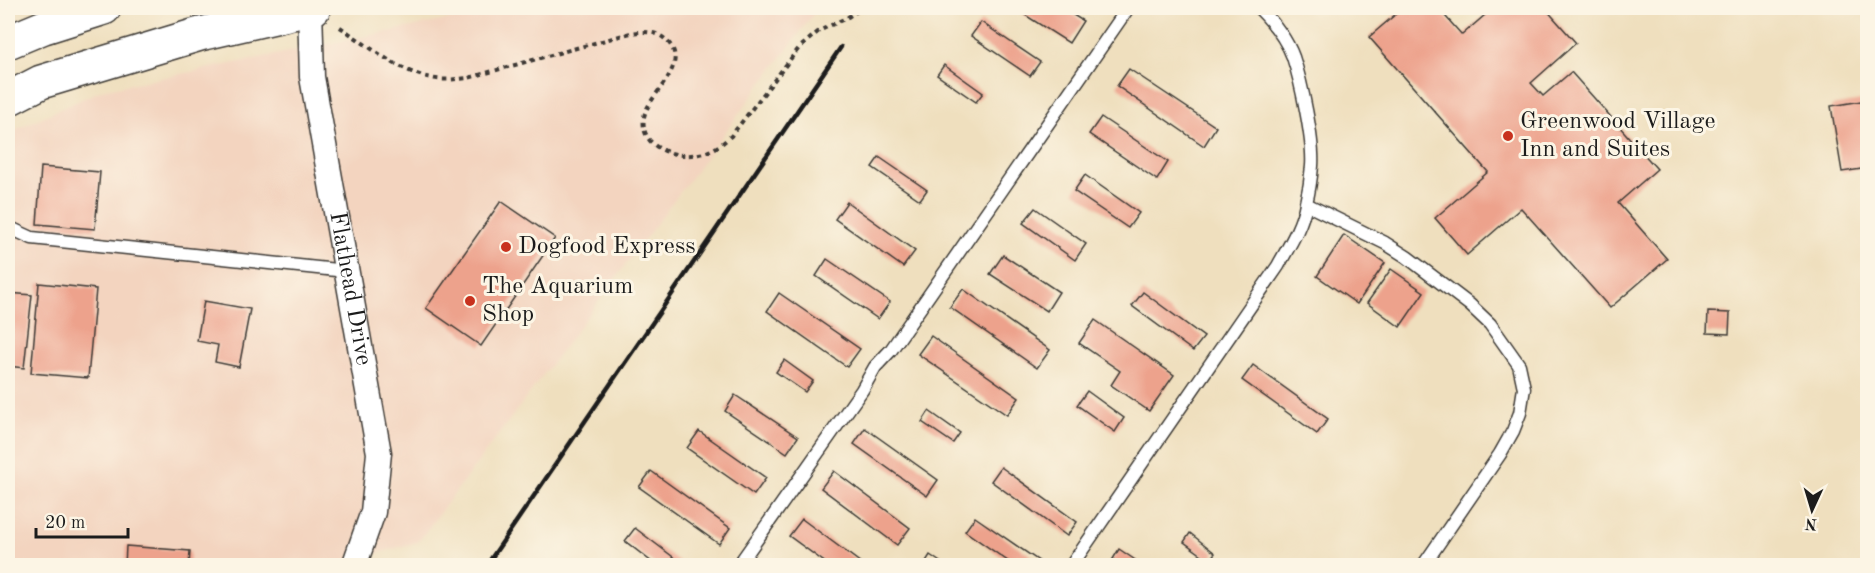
<svg xmlns="http://www.w3.org/2000/svg" width="1875" height="573" font-family="'Old Standard TT',serif">
	<rect width="100%" height="100%" fill="#fcf5e5"/>
	<filter id="ink" filterUnits="userSpaceOnUse"><feTurbulence type="fractalNoise" baseFrequency=".0167" numOctaves="2"/><feDisplacementMap in="SourceGraphic" scale="12" xChannelSelector="R" yChannelSelector="G"/><feConvolveMatrix kernelMatrix="1 2 1 2 8 2 1 2 1" color-interpolation-filters="sRGB"/></filter>
	<filter id="wash" filterUnits="userSpaceOnUse"><feTurbulence type="fractalNoise" baseFrequency=".008" numOctaves="4" result="noise"/><feDisplacementMap in="SourceGraphic" scale="24" xChannelSelector="R" yChannelSelector="G"/><feGaussianBlur stdDeviation="1.35" result="paint"/><feColorMatrix in="noise" values="0 0 0 0 0 0 0 0 0 0 0 0 0 0 0 0 0 1.4 0 .05"/><feComposite in="paint" operator="in"/></filter>
	<g filter="url(#wash)">
		<rect width="100%" height="100%" fill="#efdfbe"/>
		<path fill="#f3d4bf" d="M505,8H818L418,542L334,565H8V133L102,90Z"/>
		<g id="blocks">
			<g fill="#eda28c">
				<path d="M1014,8H1062L1083,21L1069,43Z"/>
				<path d="M1403,8H1438L1462,35L1493,8H1545L1576,43L1531,83L1543,96L1571,72L1657,169L1618,203L1667,259L1610,308L1521,208L1467,255L1435,218L1488,172L1369,37Z"/>
				<path d="M981,22L1040,62L1030,76L971,36Z"/>
				<path d="M944,65L983,93L976,102L937,75Z"/>
				<path d="M1129,69L1216,127L1204,146L1117,86Z"/>
				<path d="M1868,100V168L1842,172L1831,106Z"/>
				<path d="M1101,117L1168,162L1157,180L1089,134Z"/>
				<path d="M879,157L927,190L920,200L872,167Z"/>
				<path d="M41,167L100,172L95,229L37,224Z"/>
				<path d="M1085,175L1139,213L1128,228L1074,191Z"/>
				<path d="M501,201L555,238L481,346L426,308Z"/>
				<path d="M847,202L915,251L903,267L835,219Z"/>
				<path d="M1035,208L1086,244L1075,260L1023,223Z"/>
				<path d="M1344,235L1385,263L1357,304L1317,276Z"/>
				<path d="M1003,255L1059,292L1047,311L990,274Z"/>
				<path d="M827,259L890,302L878,319L816,276Z"/>
				<path d="M1391,269L1424,292L1400,327L1367,303Z"/>
				<path d="M39,283L96,289L88,378L31,373Z"/>
				<path d="M963,289L1050,350L1037,368L950,307Z"/>
				<path d="M1143,292L1204,337L1193,351L1132,306Z"/>
				<path d="M8,293L32,295L24,368L8,366Z"/>
				<path d="M779,293L860,349L847,367L767,311Z"/>
				<path d="M204,301L250,309L239,367L215,362L218,345L197,341Z"/>
				<path d="M1708,312L1730,313L1729,334L1707,333Z"/>
				<path d="M1095,320L1174,375L1149,411L1111,385L1120,371L1079,343Z"/>
				<path d="M931,336L1019,398L1007,415L918,354Z"/>
				<path d="M784,360L813,381L805,392L776,372Z"/>
				<path d="M1253,365L1328,419L1317,434L1242,380Z"/>
				<path d="M1087,391L1124,418L1115,432L1077,405Z"/>
				<path d="M735,395L798,437L787,453L725,411Z"/>
				<path d="M929,411L960,433L953,443L922,422Z"/>
				<path d="M865,428L938,480L927,496L854,444Z"/>
				<path d="M699,431L766,478L754,495L687,448Z"/>
				<path d="M1001,467L1077,522L1067,536L991,481Z"/>
				<path d="M651,471L730,528L719,544L639,487Z"/>
				<path d="M834,471L910,528L897,545L821,488Z"/>
				<path d="M975,517L1046,566H1015L965,531Z"/>
				<path d="M802,519L865,566H830L789,536Z"/>
				<path d="M635,528L685,566H657L625,541Z"/>
				<path d="M1190,533L1215,553L1209,560L1184,542Z"/>
				<path d="M126,546L190,551L189,566H125Z"/>
				<path d="M1119,549L1144,566H1112L1110,564Z"/>
				<path d="M930,555L946,566H923Z"/>
			</g>
		</g>
	</g>
	<g filter="url(#ink)">
		<use href="#blocks" fill-opacity="0" stroke="#3c3934" stroke-width="1.5"/>
		<g fill="none" stroke-linecap="round" stroke-linejoin="round">
			<g stroke="#3c3934" stroke-width="15">
				<g id="service">
					<path d="M1306,204L1385,243L1407,257L1470,305L1490,324L1519,365L1524,388L1520,413L1513,431L1500,454L1423,566"/>
					<path d="M8,227L32,238L346,271"/>
					<path d="M738,566L862,390L875,367L891,350L1128,8"/>
					<path d="M1071,566L1278,266C1289,246 1302,226 1306,203C1309,191 1311,178 1312,166C1314,141 1301,81 1293,57C1286,38 1272,21 1259,8"/>
				</g>
			</g>
			<g stroke="#3c3934" stroke-width="27">
				<g id="minor">
					<path id="s1" d="M310,8L312,77L379,453L373,512L354,566"/>
				</g>
			</g>
			<g stroke="#3c3934" stroke-width="36">
				<g id="trunk">
					<path d="M8,42L44,27L104,8"/>
					<path d="M8,99L41,82L200,34L314,8"/>
				</g>
			</g>
			<path stroke="#3c3934" stroke-width="4" stroke-dasharray="4.5 4.5" stroke-linecap="butt" d="M340,27C366,44 399,72 431,78C443,81 456,79 468,78L627,34C640,31 656,30 666,40C693,65 649,92 644,117C639,148 675,159 699,154C712,152 722,144 731,136L799,48L819,31L848,17L862,8"/>
			<use href="#service" stroke="#fff" stroke-width="12"/>
			<use href="#minor" stroke="#fff" stroke-width="24"/>
			<use href="#trunk" stroke="#fff" stroke-width="33"/>
			<path stroke="#1c1c1c" stroke-width="4.5" d="M486,566L841,47"/>
		</g>
	</g>
	<g fill="#c8321e" stroke="#fcf5e5" stroke-width="2">
		<circle cx="1508" cy="136" r="6"/>
		<circle cx="506" cy="247" r="6"/>
		<circle cx="470" cy="301" r="6"/>
	</g>
	<g text-anchor="middle" dominant-baseline="central" stroke-width="6" stroke-linejoin="round" paint-order="stroke">
		<g font-size="24" fill="#1c1c1c" stroke="#fcf5e5" text-anchor="start">
			<text x="1520" y="122">Greenwood Village<tspan x="1520" dy="28">Inn and Suites</tspan></text>
			<text x="518" y="247">Dogfood Express</text>
			<text x="482" y="287">The Aquarium<tspan x="482" dy="28">Shop</tspan></text>
		</g>
		<g font-size="24" fill="#1c1c1c" stroke="#fcf5e5">
			<text stroke="none"><textPath href="#s1" startOffset="284">Flathead Drive</textPath></text>
		</g>
	</g>
	<rect width="1875" height="573" fill="none" stroke="#fcf5e5" stroke-width="30"/>
	<g transform="translate(1812 510) rotate(184)" stroke="#fcf5e5" stroke-width="4.5" paint-order="stroke">
	<path d="M0-4.5L10 22L0 15L-10 22Z" fill="#1c1c1c"/>
	<text y="-9" font-size="16" font-weight="bold" text-anchor="middle" fill="#1c1c1c">N</text>
	</g>
	<path d="M36 528v9h92v-9" fill="none" stroke="#1c1c1c" stroke-width="3"/>
	<text x="45" y="528" font-size="18" fill="#1c1c1c" stroke="#fcf5e5" stroke-width="4.5" paint-order="stroke">20 m</text>
</svg>
